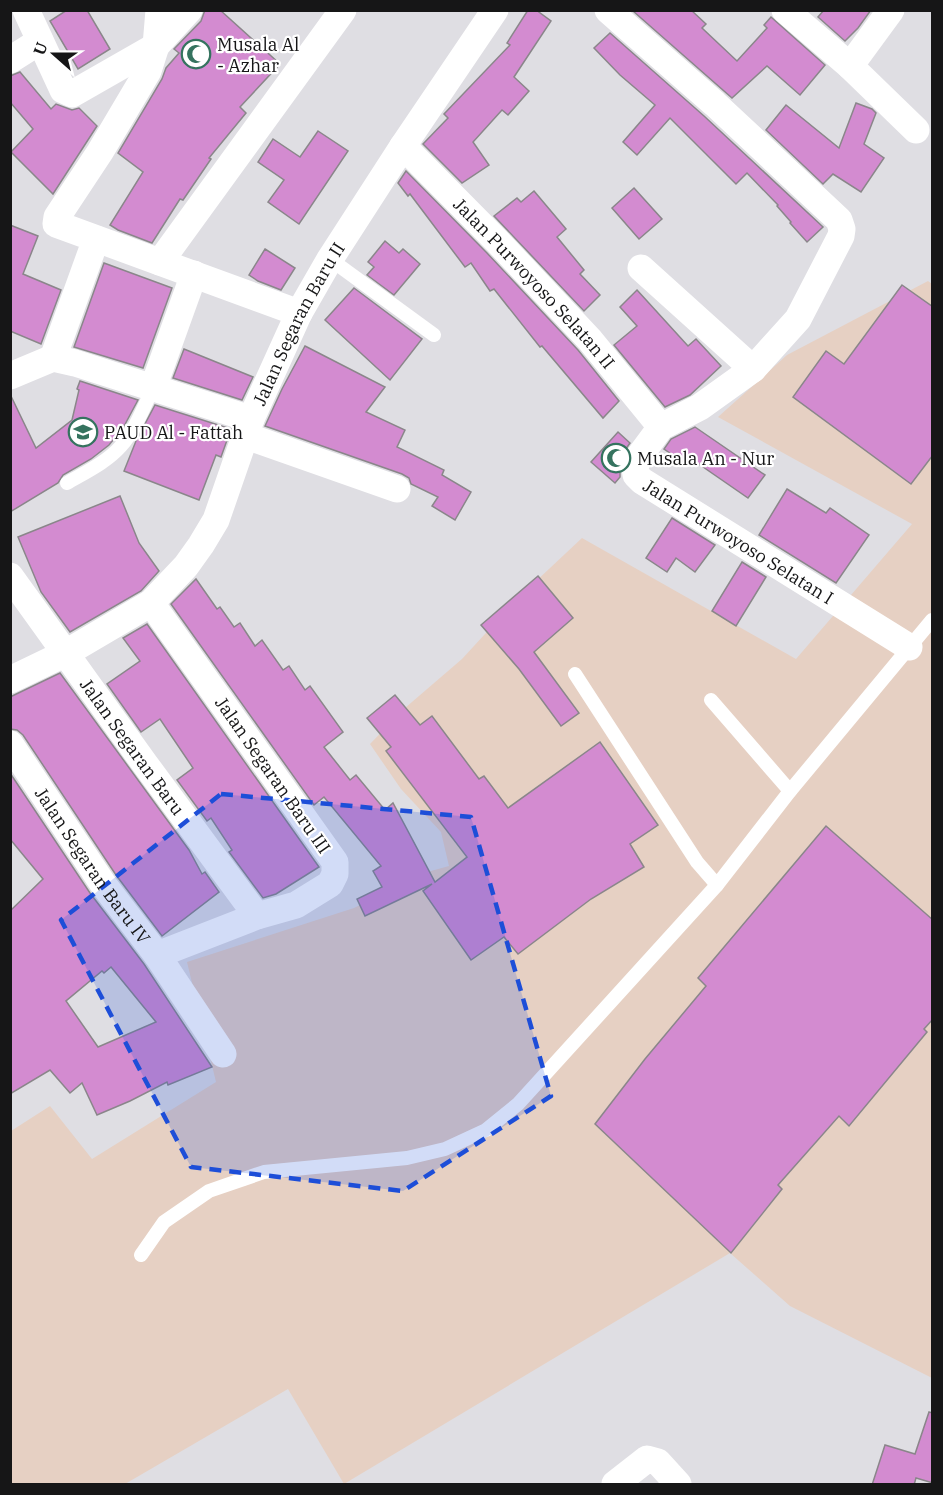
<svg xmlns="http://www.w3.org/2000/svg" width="943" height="1495" font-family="'IBM Plex Serif',serif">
	<rect width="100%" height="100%" fill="#dfdee3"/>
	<path fill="#e6d0c3" d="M928,281L932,284V1378L790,1306L730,1253L344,1484L288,1389L125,1484H11V1131L50,1106L92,1159L216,1082L187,962L354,908L386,892L409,877L449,866L441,832L401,789L370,744L405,708L462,659L517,599L582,538L796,659L912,524L718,417L787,355Z"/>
	<g fill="#d38bd0" stroke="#8a868a" stroke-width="1.5" fill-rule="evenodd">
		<path d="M67,10H87L110,49L78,69L50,21Z"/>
		<path d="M205,10H220L280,64L240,107L246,113L209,158L211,159L183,200L180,199L152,243L118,230L110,225L143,172L118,153L162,79L166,68L179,53L174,49L201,21Z"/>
		<path d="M528,10H536L551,21L514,77L529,91L508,115L502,110L473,142L489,165L462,183L423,144L448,118L444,114L510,45L507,43Z"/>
		<path d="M691,10L706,24L702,28L737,61L767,28L764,25L771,17L825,65L800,95L767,66L732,98L633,11Z"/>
		<path d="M824,10H871L858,28L845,41L818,17Z"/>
		<path d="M610,33L704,116L823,227L807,242L790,223L791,222L777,206L778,205L747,173L736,184L670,118L637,155L623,142L655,105L620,75L594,48Z"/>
		<path d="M20,72L51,109L56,104L72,110L79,108L97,126L53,194L11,152L33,129L10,102V76Z"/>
		<path d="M856,103L872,109L876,113L864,144L884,158L861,192L833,174L823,184L766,130L786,105L839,148Z"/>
		<path d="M318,131L348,151L299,224L268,202L284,180L258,162L273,139L300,157Z"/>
		<path d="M406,171L487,253L578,350L619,401L603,418L542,346L540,347L494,289L490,291L471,263L465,267L410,194L408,196L398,183Z"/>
		<path d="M634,188L662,219L639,239L612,208Z"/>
		<path d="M534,191L566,229L557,237L584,270L580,274L600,295L584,311L494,216L517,198L521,202Z"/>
		<path d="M10,225L38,236L23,274L61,290L41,344L10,331Z"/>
		<path d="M385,241L399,253L403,249L420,264L394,295L367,275L374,267L368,262Z"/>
		<path d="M265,249L295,268L281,290L258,281L249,275Z"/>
		<path d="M104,263L172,288L143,368L74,347Z"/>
		<path d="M902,285L933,307V455L911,484L793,397L826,351L844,364Z"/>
		<path d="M354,288L422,339L390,380L325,320Z"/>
		<path d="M637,290L688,346L696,339L721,366L690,395L665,407L614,345L637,326L620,307Z"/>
		<path d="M305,346L385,387L366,412L405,430L397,447L444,470L442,475L471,492L455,520L432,506L438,497L411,484L409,478L402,474L265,426L282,389Z"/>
		<path d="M184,349L253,377L242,400L173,378Z"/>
		<path d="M80,381L138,400L123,428L109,445L91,459L63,475L58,483L10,512V394L36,448L72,420L79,390L77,389Z"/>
		<path d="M155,405L231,429L221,457L216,455L199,500L124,471L136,441Z"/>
		<path d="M695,427L765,475L748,498L690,458L686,464L664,449L671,439Z"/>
		<path d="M618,432L630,443L623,453L620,463V477L615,483L591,462Z"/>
		<path d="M787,489L826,513L830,508L869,535L836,583L759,535Z"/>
		<path d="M120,496L139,543L159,571L141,591L70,632L41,592L18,537Z"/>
		<path d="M672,518L715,545L695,572L676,558L667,572L646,558Z"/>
		<path d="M742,562L766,577L736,626L712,611Z"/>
		<path d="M538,576L573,618L534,652L579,713L561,726L519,669L481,625Z"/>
		<path d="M196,579L217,609L220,607L234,627L240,623L255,646L262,640L283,670L289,666L305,690L310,686L343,732L324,747L350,780L356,775L385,810L393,803L435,882L467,857L386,751L391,747L367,718L395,695L420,725L432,716L479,779L484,776L508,808L600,742L658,825L630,844L644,867L591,899L518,954L504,937L471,960L423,891L432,884L365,916L357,899L382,887L373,871L381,866L324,797L314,805L171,604Z"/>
		<path d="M147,624L319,867L276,894L263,898L229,852L232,850L211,818L207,821L177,780L193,768L160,719L141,732L107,684L140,661L123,638Z"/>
		<path d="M60,673L189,850L202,874L205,872L219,892L162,936L116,875L23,735L17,730L10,729V697Z"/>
		<path d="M10,773L90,893L144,964L212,1067L168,1085L167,1082L130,1101L97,1115L82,1083L70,1093L50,1070L10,1094V911L43,879L10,839ZM111,967L156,1022L98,1047L66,1001L102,971L104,973Z"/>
		<path d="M826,826L933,920V1019L924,1029L927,1032L849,1126L839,1116L778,1185L782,1189L731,1253L595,1124L645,1059L706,986L698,978Z"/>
		<path d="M929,1412L933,1413V1483L916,1478L914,1485H872L885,1445L915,1454Z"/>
	</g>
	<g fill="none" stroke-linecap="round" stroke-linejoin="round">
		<g stroke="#fff" stroke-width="14">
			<path d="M330,259L434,335"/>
			<path d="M67,483C86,472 107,462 121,446C135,430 144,407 153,388"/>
			<path d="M575,674L697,862L717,885"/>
			<path d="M711,700L790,791"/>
			<path d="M141,1255L164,1222L209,1191L264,1172L407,1158L445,1149L486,1130L518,1104L717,885L790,791L932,620"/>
		</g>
		<g stroke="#fff" stroke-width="27">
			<path d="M26,10L63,90L72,94L156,46L189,10"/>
			<path d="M159,10L156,46L148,71L100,152L57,217L56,224L299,313"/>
			<path id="s1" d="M608,10L715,104L839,220L842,229L841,236L798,319L753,369L700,407L661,427L638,458L635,468L636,475L642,481L909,647"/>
			<path d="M785,10L850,66L916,130"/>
			<path d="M10,60L40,41"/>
			<path d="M850,66L891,10"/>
			<path id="s2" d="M403,146L498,242L590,340L661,427"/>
			<path d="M160,262L343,10"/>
			<path d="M641,268L753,369"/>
			<path d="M53,358L96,239"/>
			<path d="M10,376L53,358L75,363L251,419"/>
			<path d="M153,388L194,274"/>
			<path d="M246,436L397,489"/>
			<path id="s3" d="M10,576L145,764L257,916"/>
			<path id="s4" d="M10,680L66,653L151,603L186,566L201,545L216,520L251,419L299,313L330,259L403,146L495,10"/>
			<path id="s5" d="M10,744L103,884L157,955L257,916L296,905L330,884L335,874V862L151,603"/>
			<path d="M157,955L223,1054"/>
			<path d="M615,1484L647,1459L658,1462L678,1484"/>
		</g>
	</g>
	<path fill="#1d4ed8" fill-opacity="0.2" stroke="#1d4ed8" stroke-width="4.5" stroke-dasharray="12 8" stroke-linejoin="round" d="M221,794L471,817L551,1096L403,1191L191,1167L61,920Z"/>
	<defs>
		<g id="mosque-ring" transform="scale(1.5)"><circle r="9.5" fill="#fff" stroke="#35735f" stroke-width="1.5"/><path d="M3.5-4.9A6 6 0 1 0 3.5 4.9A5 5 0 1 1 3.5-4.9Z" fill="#35735f"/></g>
		<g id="school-ring" transform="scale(1.5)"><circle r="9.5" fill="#fff" stroke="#35735f" stroke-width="1.5"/><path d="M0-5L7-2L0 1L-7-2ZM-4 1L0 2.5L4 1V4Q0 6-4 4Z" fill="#35735f"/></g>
	</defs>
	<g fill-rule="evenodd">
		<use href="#mosque-ring" x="196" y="54"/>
		<use href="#school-ring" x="83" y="432"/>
		<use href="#mosque-ring" x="616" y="458"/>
	</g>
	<g text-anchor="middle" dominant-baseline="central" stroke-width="4.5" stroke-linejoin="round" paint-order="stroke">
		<g font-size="18" fill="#161617" stroke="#fff" text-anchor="start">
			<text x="217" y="44">Musala Al<tspan x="217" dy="21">- Azhar</tspan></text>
			<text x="104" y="432">PAUD Al - Fattah</text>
			<text x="637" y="458">Musala An - Nur</text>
		</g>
		<g font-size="18" fill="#161617" stroke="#fff">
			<text stroke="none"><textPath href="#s2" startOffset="190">Jalan Purwoyoso Selatan II</textPath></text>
			<text stroke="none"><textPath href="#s4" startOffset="480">Jalan Segaran Baru II</textPath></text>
			<text stroke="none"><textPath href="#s1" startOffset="777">Jalan Purwoyoso Selatan I</textPath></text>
			<text stroke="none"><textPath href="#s3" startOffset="210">Jalan Segaran Baru</textPath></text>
			<text transform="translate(273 775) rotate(55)">Jalan Segaran Baru III</text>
			<text stroke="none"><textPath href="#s5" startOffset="147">Jalan Segaran Baru IV</textPath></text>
		</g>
	</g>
	<rect width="943" height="1495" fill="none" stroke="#161617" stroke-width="24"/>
	<g transform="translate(54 54) rotate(291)" stroke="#ffffff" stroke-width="4.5" paint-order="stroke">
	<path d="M0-4.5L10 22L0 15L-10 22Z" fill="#161617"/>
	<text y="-9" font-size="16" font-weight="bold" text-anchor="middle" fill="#161617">U</text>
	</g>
</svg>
